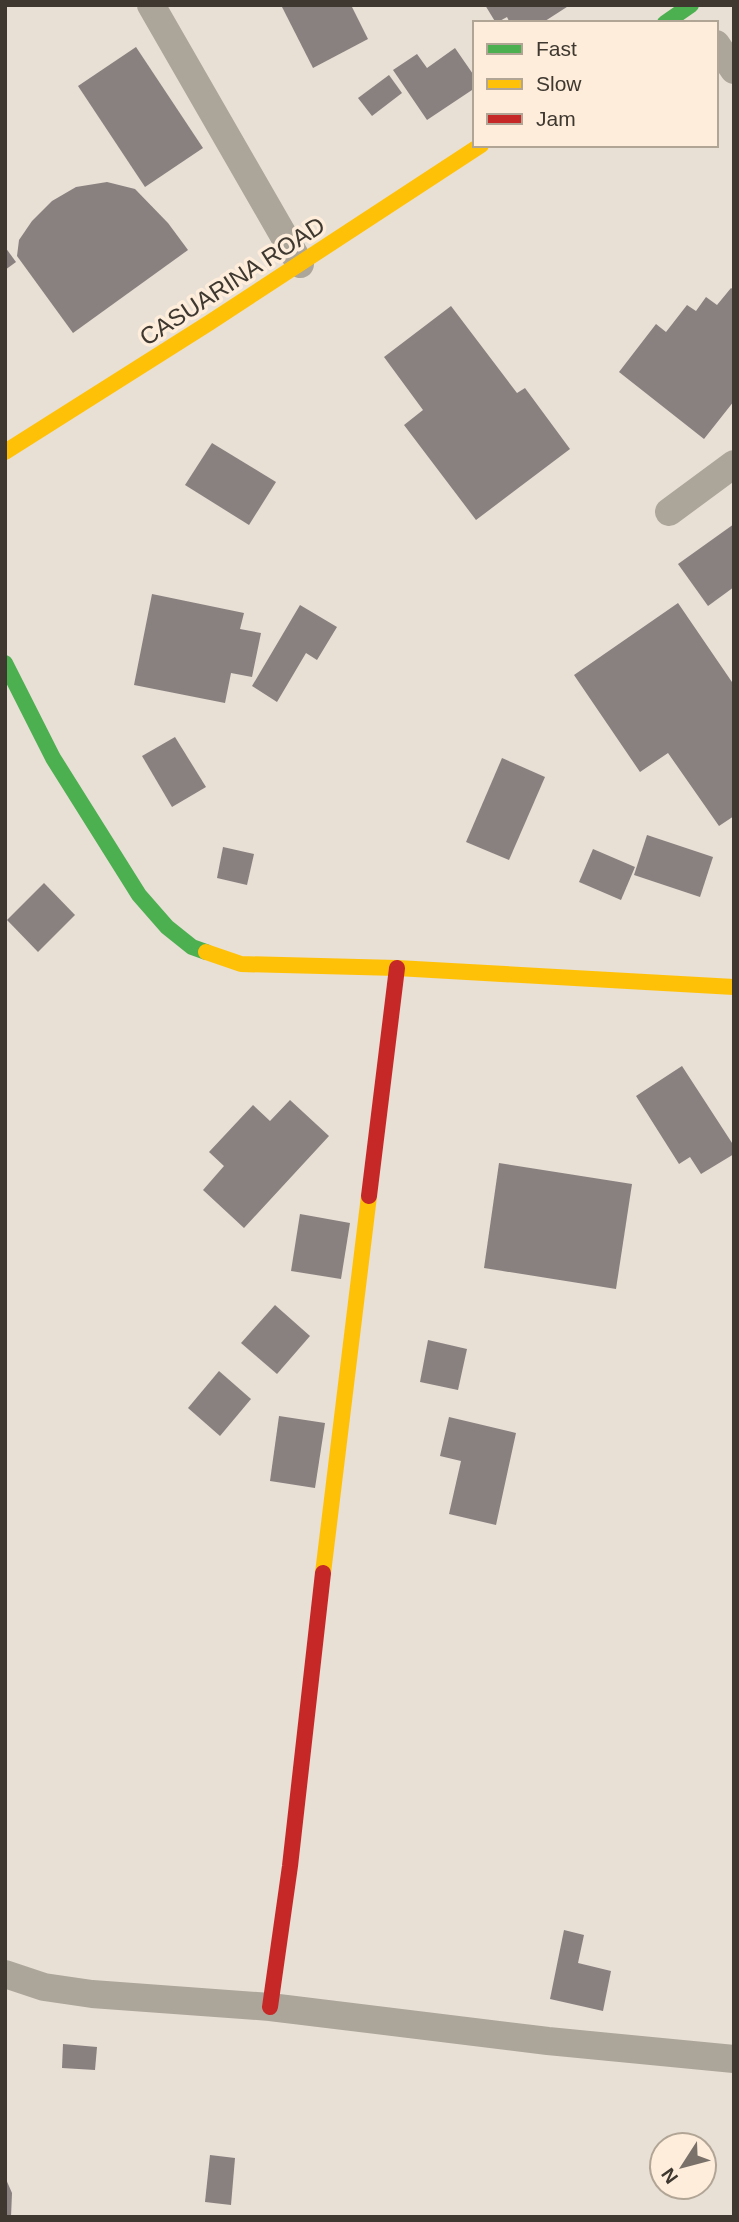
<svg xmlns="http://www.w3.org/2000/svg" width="739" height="2222" font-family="Arial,sans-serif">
	<rect width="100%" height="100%" fill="#e8dfd5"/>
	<g fill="#88817f">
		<path d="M281,5H351L368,39L313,68Z"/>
		<path d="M485,5H570L542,23H510L507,17L496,23Z"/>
		<path d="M136,47L203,148L145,187L78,86Z"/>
		<path d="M455,48L475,77V88L427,120L393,70L417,54L427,68Z"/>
		<path d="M389,75L402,93L372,116L358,98Z"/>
		<path d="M107,182L135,189L168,223L188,250L73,333L17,256L19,240L32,221L52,201L76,187Z"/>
		<path d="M5,247L16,262L5,270Z"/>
		<path d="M731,288L734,290V401L704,439L619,372L656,324L666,332L687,305L696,311L706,297L717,305Z"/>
		<path d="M451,306L517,393L525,388L570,449L476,520L404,425L423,410L384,357Z"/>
		<path d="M212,443L276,482L249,525L185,485Z"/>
		<path d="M734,524V587L708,606L678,564Z"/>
		<path d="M152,594L244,613L240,629L261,633L252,677L231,673L225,703L134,685Z"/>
		<path d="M678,603L734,685V816L719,826L668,753L640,772L574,675Z"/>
		<path d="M300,605L337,627L317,660L306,653L277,702L252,686Z"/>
		<path d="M175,737L206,787L172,807L142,756Z"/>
		<path d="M502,758L545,777L509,860L466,842Z"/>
		<path d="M647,835L713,857L700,897L634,875Z"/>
		<path d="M223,847L254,854L247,885L217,878Z"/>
		<path d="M593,849L635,867L621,900L579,882Z"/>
		<path d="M44,883L75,915L38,952L7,920Z"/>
		<path d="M682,1066L734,1146V1154L701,1174L690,1157L679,1164L636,1096Z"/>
		<path d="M290,1100L329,1136L244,1228L203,1190L224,1166L209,1152L253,1105L270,1121Z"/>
		<path d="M499,1163L632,1184L616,1289L484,1268Z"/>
		<path d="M300,1214L350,1223L341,1279L291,1271Z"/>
		<path d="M275,1305L310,1336L277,1374L241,1343Z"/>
		<path d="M428,1340L467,1349L458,1390L420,1382Z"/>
		<path d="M219,1371L251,1399L220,1436L188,1408Z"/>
		<path d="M279,1416L325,1423L315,1488L270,1481Z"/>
		<path d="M449,1417L516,1433L496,1525L449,1514L461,1461L440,1456Z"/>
		<path d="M564,1930L584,1935L578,1963L611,1971L603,2011L550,1999Z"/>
		<path d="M63,2044L97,2047L95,2070L62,2068Z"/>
		<path d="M210,2155L235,2158L231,2205L205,2202Z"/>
		<path d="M5,2177L12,2193L11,2217H5Z"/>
	</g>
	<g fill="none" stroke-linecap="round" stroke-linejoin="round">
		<g stroke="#aca59a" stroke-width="28">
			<path d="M151,5L300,264"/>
			<path d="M716,44L734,70"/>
			<path d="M669,512L734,464"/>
			<path d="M5,1974L44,1987L92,1994L270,2007L548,2041L734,2059"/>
		</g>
		<g stroke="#4caf50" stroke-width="16">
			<path d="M665,23L691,5"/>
			<path d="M5,663L53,758L139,895L167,927L192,947L206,952"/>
		</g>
		<g stroke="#ffc107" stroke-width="16">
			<path d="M5,452L209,323L481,145"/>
			<path d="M206,952L241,964L397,968L734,987"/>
			<path d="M323,1573L369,1196"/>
		</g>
		<g stroke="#c62828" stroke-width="16">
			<path d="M369,1196L397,968"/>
			<path d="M270,2007L290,1866L323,1573"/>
		</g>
	</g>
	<g text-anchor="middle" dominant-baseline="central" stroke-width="7" stroke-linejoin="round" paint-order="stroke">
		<g font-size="24" fill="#3e3830" stroke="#feedda">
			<text transform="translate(232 281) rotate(-33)">CASUARINA ROAD</text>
		</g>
	</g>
	<rect width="739" height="2222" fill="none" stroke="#3e3830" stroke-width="14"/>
	<rect x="473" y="21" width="245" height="126" fill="#feedda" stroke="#b1a596" stroke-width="2"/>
	<rect x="487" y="44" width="35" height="10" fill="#4caf50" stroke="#b1a596" stroke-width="2"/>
	<text x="536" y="56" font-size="21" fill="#3e3830">Fast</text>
	<rect x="487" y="79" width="35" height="10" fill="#ffc107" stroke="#b1a596" stroke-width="2"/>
	<text x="536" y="91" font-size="21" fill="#3e3830">Slow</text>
	<rect x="487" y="114" width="35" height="10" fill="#c62828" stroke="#b1a596" stroke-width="2"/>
	<text x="536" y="126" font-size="21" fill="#3e3830">Jam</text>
	<g transform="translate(683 2166) rotate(234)"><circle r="33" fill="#feedda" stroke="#b1a596" stroke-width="2"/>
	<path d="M0-5L12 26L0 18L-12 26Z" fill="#7a726a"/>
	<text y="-10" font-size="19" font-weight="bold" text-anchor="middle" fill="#3e3830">N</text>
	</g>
</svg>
